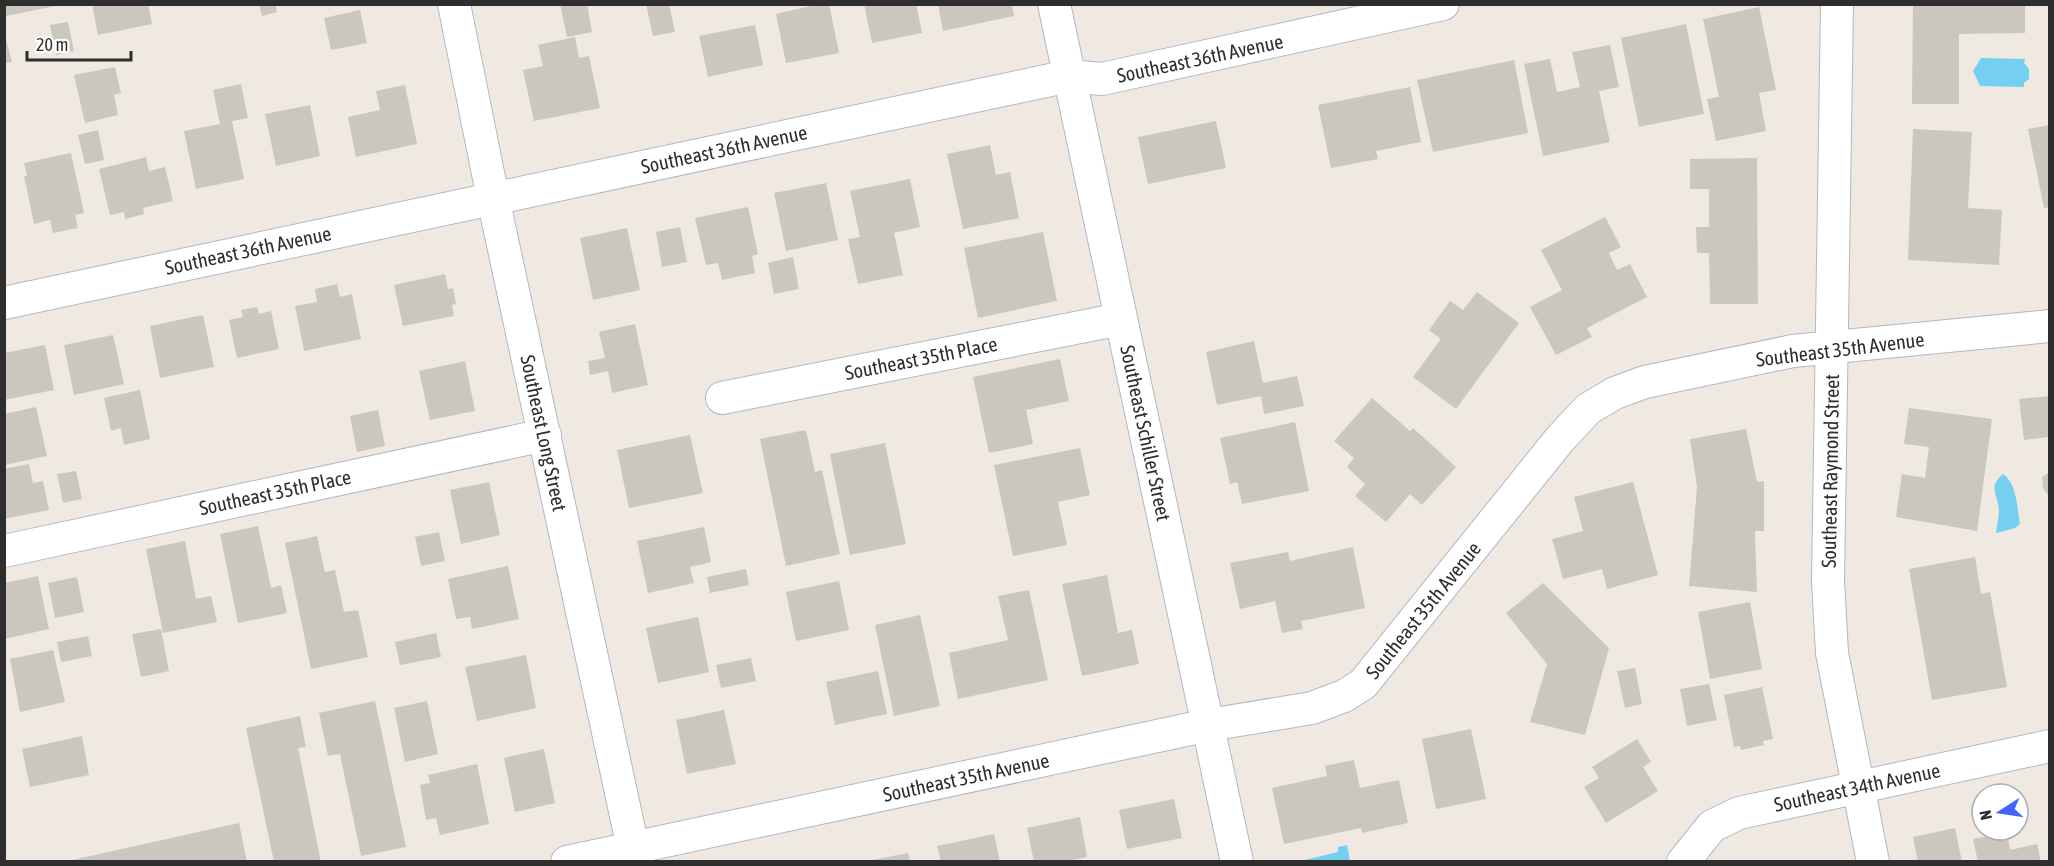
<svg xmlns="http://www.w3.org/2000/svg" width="2054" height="866" font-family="'Asap Condensed',sans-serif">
	<rect width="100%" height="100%" fill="#efe9e1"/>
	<g fill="#75cff0">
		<path d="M1981,58L2025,59L2024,63L2029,69V79L2024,83V87L1980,86L1973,71Z"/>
		<path d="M2003,474C2017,483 2017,508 2020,524L2015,528L1996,533C1997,525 1999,516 1999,509C1997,493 1988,487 2003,474Z"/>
		<path d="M1347,845L1350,861H1300L1338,852V847Z"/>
	</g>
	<g fill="#cbc7bf">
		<path d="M4,4H55V6L6,16Z"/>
		<path d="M92,4H148L152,24L98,35Z"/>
		<path d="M259,4H275L277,12L262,16Z"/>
		<path d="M560,4H587L592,32L567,37Z"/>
		<path d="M646,4H669L675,32L653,36Z"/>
		<path d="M820,4H829L839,53L786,63L776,14Z"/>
		<path d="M864,4H916L922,33L872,43Z"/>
		<path d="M938,4H1012L1014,16L943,31Z"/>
		<path d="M1913,4H2025V33L1959,34V104H1912Z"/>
		<path d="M1759,7L1776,90L1759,93L1766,131L1716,141L1707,99L1719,97L1703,19Z"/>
		<path d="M360,10L367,43L331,50L324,18Z"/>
		<path d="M68,22L74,51L56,55L50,25Z"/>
		<path d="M1686,24L1704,114L1639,127L1621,38Z"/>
		<path d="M755,25L763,65L708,77L699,36Z"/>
		<path d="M4,32L12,62L4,63Z"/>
		<path d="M575,37L579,58L589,56L600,108L534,121L523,70L543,66L538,45Z"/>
		<path d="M1610,45L1619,87L1599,91L1610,142L1543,156L1524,64L1550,59L1557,92L1580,87L1572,52Z"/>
		<path d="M1514,60L1528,133L1433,152L1417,80Z"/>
		<path d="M115,67L121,93L114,95L118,115L85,123L74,75Z"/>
		<path d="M241,84L248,118L232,121L244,179L196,189L184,131L220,124L213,90Z"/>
		<path d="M405,85L417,144L356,157L348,117L380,110L376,91Z"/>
		<path d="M1410,87L1421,142L1376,151L1378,159L1331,168L1318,105Z"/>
		<path d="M310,105L320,156L276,166L265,114Z"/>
		<path d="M1216,121L1226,168L1148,184L1138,137Z"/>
		<path d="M2050,125V207L2044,208L2028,129Z"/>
		<path d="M1913,129L1972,132L1968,208L2002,210L1999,265L1908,260Z"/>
		<path d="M98,130L104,160L85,164L78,135Z"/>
		<path d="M990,145L996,175L1010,172L1019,218L963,229L947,154Z"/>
		<path d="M71,153L84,213L75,215L78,228L53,233L50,220L34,224L24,176H27L24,163Z"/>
		<path d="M146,157L149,171L165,167L173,201L143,208L144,214L125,219L124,212L110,215L99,169Z"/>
		<path d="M1757,158L1758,304H1710L1709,253H1697L1696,227H1709V189H1690V159Z"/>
		<path d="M910,179L920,227L894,233L903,275L858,284L848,239L860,237L850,191Z"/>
		<path d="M826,183L838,240L786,251L774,193Z"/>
		<path d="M748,207L758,254L752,256L755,273L722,280L718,263L706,265L695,218Z"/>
		<path d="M1605,217L1621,247L1609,253L1617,270L1630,264L1647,297L1587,328L1592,337L1556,355L1530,307L1562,290L1541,250Z"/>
		<path d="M680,227L687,262L662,267L656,232Z"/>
		<path d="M627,228L640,290L593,300L580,238Z"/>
		<path d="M1043,232L1057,301L978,318L964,248Z"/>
		<path d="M793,257L799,289L774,294L768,263Z"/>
		<path d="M445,274L448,289L453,288L456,304L452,305L454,316L403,326L394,285Z"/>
		<path d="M337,284L340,297L352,294L361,339L304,351L295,306L317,302L315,289Z"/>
		<path d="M1477,292L1519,323L1456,409L1413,377L1441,339L1429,330L1450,301L1463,310Z"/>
		<path d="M257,307L259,314L271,311L279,349L237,358L229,320L243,317L241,310Z"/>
		<path d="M203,315L214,367L160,378L150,326Z"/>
		<path d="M635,324L648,385L612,393L608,371L590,375L588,361L605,358L599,332Z"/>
		<path d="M113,335L124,384L74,395L64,345Z"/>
		<path d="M1254,341L1263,383L1297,376L1304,406L1264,414L1261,396L1217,405L1206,352Z"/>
		<path d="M45,345L54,390L4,400V353Z"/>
		<path d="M1060,359L1069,401L1026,410L1033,444L989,453L973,377Z"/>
		<path d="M465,361L475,411L430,420L419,371Z"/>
		<path d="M140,390L150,439L124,445L121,428L111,431L104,398Z"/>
		<path d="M2050,396V437L2024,440L2019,399Z"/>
		<path d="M1372,398L1410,431L1413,428L1456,467L1422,505L1410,494L1386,522L1355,496L1365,484L1347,467L1354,458L1334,441Z"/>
		<path d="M36,407L47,456L4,465V414Z"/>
		<path d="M1909,408L1992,419L1977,531L1896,517L1902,474L1925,478L1929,447L1904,444Z"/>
		<path d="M378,410L385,446L357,452L350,416Z"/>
		<path d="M1295,422L1309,491L1242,504L1237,482L1230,484L1220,438Z"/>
		<path d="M1746,429L1757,482L1764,481V531H1755L1757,592L1689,586L1697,487L1690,439Z"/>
		<path d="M806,430L815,472L822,470L840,554L786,566L760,439Z"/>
		<path d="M690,435L703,493L629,508L617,450Z"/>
		<path d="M885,443L906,544L850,555L830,454Z"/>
		<path d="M1080,448L1090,495L1058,502L1067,545L1013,556L994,465Z"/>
		<path d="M29,464L33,483L43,481L49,510L4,519V469Z"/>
		<path d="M76,471L82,499L63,503L57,474Z"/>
		<path d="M2050,472V498L2043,488L2042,477Z"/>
		<path d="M489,482L500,535L461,544L450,490Z"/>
		<path d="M1633,482L1658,575L1607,589L1602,569L1563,579L1552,539L1583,531L1574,497Z"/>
		<path d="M258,526L271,588L281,585L287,613L238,623L220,534Z"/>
		<path d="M704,527L711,562L690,567L694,583L648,593L637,541Z"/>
		<path d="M439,532L445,561L421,566L415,537Z"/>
		<path d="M317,536L325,572L335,570L344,612L358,610L368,657L311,669L285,543Z"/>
		<path d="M185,541L196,599L211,596L217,622L163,633L146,549Z"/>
		<path d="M1353,547L1365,608L1301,621L1303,629L1282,633L1275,601L1240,609L1230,563L1288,552L1290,561Z"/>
		<path d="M1975,557L1981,594L1990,592L2007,687L1932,700L1909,569Z"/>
		<path d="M508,566L519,619L472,629L470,617L456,619L448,579Z"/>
		<path d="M746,569L749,585L710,593L707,577Z"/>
		<path d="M1107,575L1118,633L1132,630L1139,664L1082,676L1062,584Z"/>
		<path d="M38,576L49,629L4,639V583Z"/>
		<path d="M77,577L84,612L55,618L48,583Z"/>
		<path d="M839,581L849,630L796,641L786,592Z"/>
		<path d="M1543,583L1609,648L1585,735L1530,722L1547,664L1506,613Z"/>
		<path d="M1029,590L1048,680L958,699L949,653L1008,640L998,596Z"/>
		<path d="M1750,602L1762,669L1710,679L1698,612Z"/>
		<path d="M920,615L940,706L894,716L875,625Z"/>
		<path d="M698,617L709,672L658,683L646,628Z"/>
		<path d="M161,629L169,671L141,677L132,634Z"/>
		<path d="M436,633L441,657L400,665L395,642Z"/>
		<path d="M88,636L92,656L61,662L57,642Z"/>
		<path d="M53,650L65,702L20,712L10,659Z"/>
		<path d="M526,655L536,708L477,721L465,667Z"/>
		<path d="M751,658L756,681L721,688L716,665Z"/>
		<path d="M1635,668L1642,704L1625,708L1617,671Z"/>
		<path d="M878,671L887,714L835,725L826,682Z"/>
		<path d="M1709,684L1717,720L1687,726L1680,689Z"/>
		<path d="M1762,687L1773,739L1763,741L1764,745L1741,750L1740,746L1734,747L1724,695Z"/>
		<path d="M375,701L406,847L361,856L340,754L328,756L319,713Z"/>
		<path d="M427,701L438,754L405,762L394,708Z"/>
		<path d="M724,710L736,764L687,774L676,720Z"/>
		<path d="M300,716L306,747L298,748L321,862H274L246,728Z"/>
		<path d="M1471,729L1486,799L1436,809L1422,739Z"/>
		<path d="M82,736L89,775L30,787L22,749Z"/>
		<path d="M1637,739L1651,762L1643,767L1658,791L1606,823L1584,787L1599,778L1592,767Z"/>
		<path d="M544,749L555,803L515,812L504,758Z"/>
		<path d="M1354,760L1360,788L1399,780L1408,823L1362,833L1361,828L1284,844L1272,788L1327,776L1325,766Z"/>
		<path d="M477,764L489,824L440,835L436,818L426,820L420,785L430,783L428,775Z"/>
		<path d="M1174,799L1182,838L1127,849L1119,810Z"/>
		<path d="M1080,817L1087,857L1064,862H1034L1027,828Z"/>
		<path d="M239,823L247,862H68V861Z"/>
		<path d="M1955,828L1962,862H1918L1913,837Z"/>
		<path d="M2007,832L2010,850L2037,844L2041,862H1978L1973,839Z"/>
		<path d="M994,834L1000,862H941L937,846Z"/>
		<path d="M908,853L910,862H872V860Z"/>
	</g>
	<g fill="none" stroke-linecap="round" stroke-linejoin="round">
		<g stroke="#b4b7c1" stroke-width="34">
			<g id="minor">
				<path d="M454,4L493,198L636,862"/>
				<path d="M1054,4L1237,862"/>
				<path d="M1837,4L1828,581L1832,653L1873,862"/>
				<path d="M4,303L1069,76L1102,79L1443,4"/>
				<path d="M722,398L1121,319"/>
				<path d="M4,551L545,435"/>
				<path d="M567,862L1209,725L1312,708L1344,696L1363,684L1560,439L1588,409L1615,393L1645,382L1793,351L2050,326"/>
				<path d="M1683,862L1712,826L1739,813L2050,746"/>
			</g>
		</g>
		<use href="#minor" stroke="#fff" stroke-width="32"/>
	</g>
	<g text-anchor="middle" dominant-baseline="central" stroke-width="4.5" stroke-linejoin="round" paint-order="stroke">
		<g font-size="20" fill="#2e2e2e" stroke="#fff">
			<text transform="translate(1200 58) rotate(-12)">Southeast 36th Avenue</text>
			<text transform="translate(724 149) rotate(-12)">Southeast 36th Avenue</text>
			<text transform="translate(248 250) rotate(-12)">Southeast 36th Avenue</text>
			<text transform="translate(1840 349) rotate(-7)">Southeast 35th Avenue</text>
			<text transform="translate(921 358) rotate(-11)">Southeast 35th Place</text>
			<text transform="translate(544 433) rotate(78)">Southeast Long Street</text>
			<text transform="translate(1146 433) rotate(78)">Southeast Schiller Street</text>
			<text transform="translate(1830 471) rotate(-89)">Southeast Raymond Street</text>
			<text transform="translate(275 492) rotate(-12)">Southeast 35th Place</text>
			<text transform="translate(1423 610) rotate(-51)">Southeast 35th Avenue</text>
			<text transform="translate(966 777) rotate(-12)">Southeast 35th Avenue</text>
			<text transform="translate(1857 787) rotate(-12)">Southeast 34th Avenue</text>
		</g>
	</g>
	<rect width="2054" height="866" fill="none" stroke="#2e2e2e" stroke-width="12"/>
	<g transform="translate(2000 812) rotate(258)"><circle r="28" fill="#ffffff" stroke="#ababab" stroke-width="1.5"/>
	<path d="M0-4.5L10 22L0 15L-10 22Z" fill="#4264fb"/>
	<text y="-9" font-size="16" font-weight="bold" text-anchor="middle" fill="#2e2e2e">N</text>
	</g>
	<path d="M27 51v9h104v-9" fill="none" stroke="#2e2e2e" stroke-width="3"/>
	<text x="36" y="51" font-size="18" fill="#2e2e2e" stroke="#ffffff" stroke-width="4.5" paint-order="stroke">20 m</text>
</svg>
